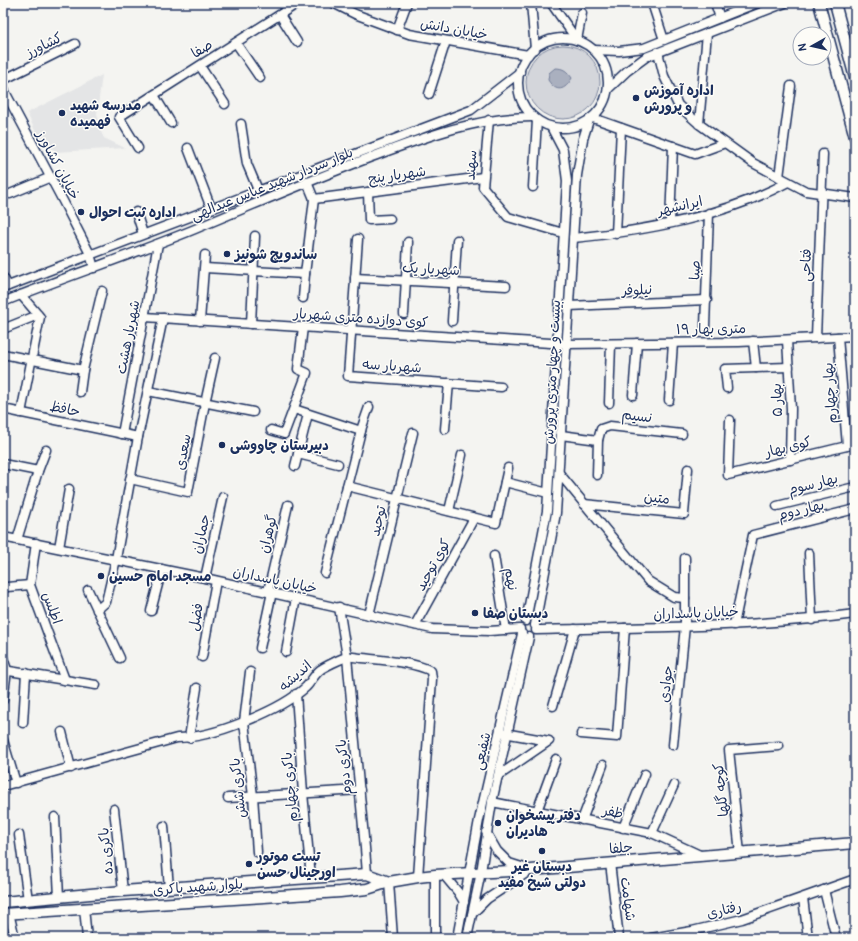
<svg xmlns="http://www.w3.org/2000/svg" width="858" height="941" font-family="Pangolin,'Playpen Sans Arabic',sans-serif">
	<rect width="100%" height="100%" fill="#f4f4f1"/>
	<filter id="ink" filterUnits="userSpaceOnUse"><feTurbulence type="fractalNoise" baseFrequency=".025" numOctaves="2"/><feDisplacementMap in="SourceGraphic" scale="8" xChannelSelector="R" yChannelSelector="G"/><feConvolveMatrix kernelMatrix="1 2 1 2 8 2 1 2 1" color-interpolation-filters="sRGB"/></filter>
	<g filter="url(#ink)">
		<path fill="#e4e5e6" d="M102,75L97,114L101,132L104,138L125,148L56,152L38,137L27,113Z"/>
		<circle fill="#d4d6db" stroke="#78829c" cx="563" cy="82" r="37"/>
		<path fill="#aab0bf" stroke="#717c98" d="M555,68C564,68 567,71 572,78C565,91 556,93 548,80L549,73Z"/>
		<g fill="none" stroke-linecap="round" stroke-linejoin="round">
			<g stroke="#1b2f5e" stroke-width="11">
				<g id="minor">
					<path d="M333,3L355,14L409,34L528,55"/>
					<path d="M531,3L535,49"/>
					<path d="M551,3L577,40"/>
					<path d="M652,3L664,40"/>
					<path d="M715,3L720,18"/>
					<path d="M280,15L297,42"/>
					<path d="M397,30L407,3"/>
					<circle cx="563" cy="83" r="45"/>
					<path d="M577,40L582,13"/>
					<path d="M236,43L260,78"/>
					<path d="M594,50L619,51L644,48L757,3"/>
					<path d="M658,52L664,76L678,105L699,124L753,163L806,191L855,198"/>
					<path d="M200,66L225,104"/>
					<path d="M3,80L75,44"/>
					<path d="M3,88L63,201L90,254L94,268"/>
					<path d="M608,89L627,71L646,57L785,3"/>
					<path d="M429,94L446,41"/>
					<path d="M154,95L171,123"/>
					<path d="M593,118L695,154L725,143"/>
					<path d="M489,120L483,187L508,217L563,233"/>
					<path d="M241,124L247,164L258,190"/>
					<path d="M699,124L707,33"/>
					<path d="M138,148L119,117L298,3"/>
					<path d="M188,148L211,208"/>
					<path d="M779,177L791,86"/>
					<path d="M307,182L314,199L483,177"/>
					<path d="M533,187L537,120"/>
					<path d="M368,192L369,220L390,219"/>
					<path d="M10,194L51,177"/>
					<path d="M136,212L143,234"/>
					<path d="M670,222L673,146"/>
					<path d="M616,234L621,128"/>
					<path d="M573,238C645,231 724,217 788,182"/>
					<path d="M358,239L348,376L501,387"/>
					<path d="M205,268L305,274"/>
					<path d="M3,277L8,286"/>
					<path d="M355,278L506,286"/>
					<path d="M3,288L471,110L520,72"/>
					<path d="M303,298L305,274L314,199"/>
					<path d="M3,302C67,276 132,255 195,229C252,205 309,181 366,159C420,139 475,117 532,117"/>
					<path d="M569,306L707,300"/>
					<path d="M404,314L408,242"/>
					<path d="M145,317L566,344L739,342L855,336"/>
					<path d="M200,321L205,255"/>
					<path d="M452,321L457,240"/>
					<path d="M251,324L255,236"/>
					<path d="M705,327L709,213"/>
					<path d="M3,329L38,315"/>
					<path d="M838,337L847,446"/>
					<path d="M816,338L823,154"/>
					<path d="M787,340L791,409L790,460"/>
					<path d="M3,354L83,370"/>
					<path d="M756,368L789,367"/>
					<path d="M727,388L725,369L756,368L753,341"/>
					<path d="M148,391L253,412"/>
					<path d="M80,392L83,370L102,291"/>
					<path d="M633,395L637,343"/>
					<path d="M669,400L673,343"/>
					<path d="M609,403L611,344"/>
					<path d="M3,409L138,437"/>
					<path d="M294,409L361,431"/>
					<path d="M21,413L40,317L21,295"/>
					<path d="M730,420L728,475L855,444"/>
					<path d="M445,429L449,383"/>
					<path d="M271,430L284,434L307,373L298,369L303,327"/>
					<path d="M122,434L158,244"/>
					<path d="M561,435L598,440"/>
					<path d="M298,454L338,464"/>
					<path d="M3,464L38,471"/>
					<path d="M295,466L308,414"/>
					<path d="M559,473L648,581L674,597L685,598"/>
					<path d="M597,475L598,440L601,429L610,426L682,434"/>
					<path d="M130,479L188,492L205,403L215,358"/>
					<path d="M505,482L548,493"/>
					<path d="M347,486L496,523L508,468"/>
					<path d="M584,504L684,514L688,469"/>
					<path d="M777,506L855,487"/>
					<path d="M449,511L462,455"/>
					<path d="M3,537L205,578L432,629L489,631L520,629"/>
					<path d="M17,540L38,471L46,450"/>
					<path d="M36,543L30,585L65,680"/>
					<path d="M59,548L69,489"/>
					<path d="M809,553L812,620"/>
					<path d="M494,556L506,630"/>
					<path d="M325,573L362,427L369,407"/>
					<path d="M205,578L223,497"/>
					<path d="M3,589L7,587L30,585"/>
					<path d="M88,590L120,658"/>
					<path d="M268,591L288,505"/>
					<path d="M339,607L347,657L365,848L367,874"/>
					<path d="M97,610L106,602L116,559L138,437L163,318"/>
					<path d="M151,611L162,569"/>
					<path d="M369,615L413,433"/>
					<path d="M526,621L547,511L567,181L563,150L551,127"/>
					<path d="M415,625L474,518"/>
					<path d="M535,625L556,513L577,175L583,139L589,120"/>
					<path d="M734,625L753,535L855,509"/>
					<path d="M536,630C643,627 750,628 855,614"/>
					<path d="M260,648L272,592"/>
					<path d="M286,652L296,598"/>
					<path d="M202,657L216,581"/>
					<path d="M3,658L7,670L3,700"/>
					<path d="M3,670L96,685"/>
					<path d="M250,672L244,722L253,796L257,852"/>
					<path d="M296,694L303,793L311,878"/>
					<path d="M553,706L575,629"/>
					<path d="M23,723L26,673"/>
					<path d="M62,732L71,768"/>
					<path d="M581,734L617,737L625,628"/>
					<path d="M189,738L197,688"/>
					<path d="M3,740L16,783"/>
					<path d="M673,745L685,626V558"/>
					<path d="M498,776L549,741L504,733"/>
					<path d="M3,786L177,738C212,738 280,711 306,687C311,682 314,675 320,670C324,667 342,658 347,657C352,656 358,658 362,658C381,660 415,662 431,671L432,679L418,877"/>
					<path d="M228,798L360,790"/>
					<path d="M492,802L652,833L702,856"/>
					<path d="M114,809L123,891"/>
					<path d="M537,811L556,759"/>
					<path d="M55,817L59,897"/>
					<path d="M582,820L603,765"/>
					<path d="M164,826L169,888"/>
					<path d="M623,828L645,774"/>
					<path d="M652,833L674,785"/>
					<path d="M19,835L28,900"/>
					<path d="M740,853L729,750L779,746"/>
					<path d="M610,863L619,938"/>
					<path d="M443,874L458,892L464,902"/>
					<path d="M389,882L393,938"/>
					<path d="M824,890L836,938"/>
					<path d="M803,898L808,938"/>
					<path d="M84,908L87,938"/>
					<path d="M9,913L15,938"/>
					<path d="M473,913L487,899L531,870L509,863L497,851L486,832"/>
					<path d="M435,938V875"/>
					<path d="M457,938L479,820L522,634"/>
					<path d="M467,938L481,872L492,802L529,637"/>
					<path d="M651,938L692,931L742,919L855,879"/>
				</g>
			</g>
			<g stroke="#1b2f5e" stroke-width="13">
				<g id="major">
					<path d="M819,3L855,137"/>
					<path d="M835,3L855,78"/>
					<path d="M389,882L418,877L435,875L531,870L855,843"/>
					<path d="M3,902L123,891L367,874L389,882L367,889L340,892L3,914"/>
				</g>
			</g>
			<use href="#minor" stroke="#fdfcf7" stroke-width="8"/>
			<use href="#major" stroke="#fdfcf7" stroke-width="10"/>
		</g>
	</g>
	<g fill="#1b2f5e" stroke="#fdfcf7" stroke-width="1.5">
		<circle cx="636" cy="98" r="4"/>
		<circle cx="62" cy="113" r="4"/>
		<circle cx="81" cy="212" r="4"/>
		<circle cx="227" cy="254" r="4"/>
		<circle cx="222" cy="445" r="4"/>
		<circle cx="101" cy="576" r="4"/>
		<circle cx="475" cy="613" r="4"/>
		<circle cx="498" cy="823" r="4"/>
		<circle cx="542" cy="851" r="4"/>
		<circle cx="249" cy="864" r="4"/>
	</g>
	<g text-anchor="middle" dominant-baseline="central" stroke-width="3" stroke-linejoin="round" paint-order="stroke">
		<g font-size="14" fill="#1b2f5e" stroke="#fdfcf7">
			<text transform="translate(454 29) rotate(10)">خیابان دانش</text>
			<text transform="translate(44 45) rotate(-26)">کشاورز</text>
			<text transform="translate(202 49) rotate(-32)">صفا</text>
			<text transform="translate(58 165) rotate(62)">خیابان کشاورز</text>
			<text transform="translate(471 165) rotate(-86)">سهند</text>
			<text transform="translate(397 175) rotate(-8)">شهریار پنج</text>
			<text transform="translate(272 184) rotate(-22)">بلوار سردار شهید عباس عبدالهی</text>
			<text transform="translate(680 206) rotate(-13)">ایرانشهر</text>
			<text transform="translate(806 265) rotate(-88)">فتاحی</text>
			<text transform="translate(431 269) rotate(3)">شهریار یک</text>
			<text transform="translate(695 270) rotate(-88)">صبا</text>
			<text transform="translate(637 290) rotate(-2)">نیلوفر</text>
			<text transform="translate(361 318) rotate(4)">کوی دوازده متری شهریار</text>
			<text transform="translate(711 329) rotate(-1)">۱۹ متری بهار</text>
			<text transform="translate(128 337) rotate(-79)">شهریار هشت</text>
			<text transform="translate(392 366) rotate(4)">شهریار سه</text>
			<text transform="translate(552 372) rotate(-87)">بیست و چهار متری پرورش</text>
			<text transform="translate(830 393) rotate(-94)">بهار چهارم</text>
			<text transform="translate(777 400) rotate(-92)">بهار ۵</text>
			<text transform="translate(65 409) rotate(12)">حافظ</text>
			<text transform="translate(637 416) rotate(7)">نسیم</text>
			<text transform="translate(788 447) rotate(-14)">کوی بهار</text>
			<text transform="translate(183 452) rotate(-79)">سعدی</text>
			<text transform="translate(813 484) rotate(-14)">بهار سوم</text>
			<text transform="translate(657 498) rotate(6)">متین</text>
			<text transform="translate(801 510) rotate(-14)">بهار دوم</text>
			<text transform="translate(378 521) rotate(-77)">توحید</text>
			<text transform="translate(201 534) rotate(-77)">جماران</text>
			<text transform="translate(268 534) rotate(-76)">گوهران</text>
			<text transform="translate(433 565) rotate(-61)">کوی توحید</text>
			<text transform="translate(511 579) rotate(81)">نهم</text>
			<text transform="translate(275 580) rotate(12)">خیابان پاسداران</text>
			<text transform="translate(52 608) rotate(70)">اطلس</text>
			<text transform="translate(696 613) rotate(-2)">خیابان پاسداران</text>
			<text transform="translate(196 617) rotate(-79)">فضل</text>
			<text transform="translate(295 676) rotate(-41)">اندیشه</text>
			<text transform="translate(666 684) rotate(-84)">جوادی</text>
			<text transform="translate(482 751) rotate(-77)">شفیعی</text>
			<text transform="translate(344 767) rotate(-96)">باکری دوم</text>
			<text transform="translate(290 787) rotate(-95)">باکری چهارم</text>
			<text transform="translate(238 788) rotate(-96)">باکری شش</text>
			<text transform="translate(721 790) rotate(-96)">کوچه گلها</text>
			<text transform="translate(613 812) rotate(11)">ظفر</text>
			<text transform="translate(621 848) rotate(-5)">جلفا</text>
			<text transform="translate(106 851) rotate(-96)">باکری ده</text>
			<text transform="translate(198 887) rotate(-4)">بلوار شهید باکری</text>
			<text transform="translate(628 899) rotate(83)">شهامت</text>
			<text transform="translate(724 910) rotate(-14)">رفتاری</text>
		</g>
		<g font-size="14" font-weight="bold" fill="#1b2f5e" stroke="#fdfcf7" text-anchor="start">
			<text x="644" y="90">اداره آموزش<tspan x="644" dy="16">و پرورش</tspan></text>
			<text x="70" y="105">مدرسه شهید<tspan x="70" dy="16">فهمیده</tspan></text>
			<text x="89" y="212">اداره ثبت احوال</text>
			<text x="235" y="254">ساندویچ شونیز</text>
			<text x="230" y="445">دبیرستان چاووشی</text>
			<text x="109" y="576">مسجد امام حسین</text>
			<text x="483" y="613">دبستان صفا</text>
			<text x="506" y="815">دفتر پیشخوان<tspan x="506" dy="16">هادیران</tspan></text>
			<text x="257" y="856">تست موتور<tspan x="257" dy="16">اورجینال حسن</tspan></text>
			<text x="542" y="866" text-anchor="middle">دبستان غیر<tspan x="542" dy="16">دولتی شیخ مفید</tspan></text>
		</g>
	</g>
	<rect width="858" height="941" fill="none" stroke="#fdfcf7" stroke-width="16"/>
	<rect x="8" y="8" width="842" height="925" fill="none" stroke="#1b2f5e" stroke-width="1.5" filter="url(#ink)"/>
	<g transform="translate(812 46) rotate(262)"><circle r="19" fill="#fdfcf7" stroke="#a3aaba"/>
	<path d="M0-3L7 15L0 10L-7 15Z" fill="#1b2f5e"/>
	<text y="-6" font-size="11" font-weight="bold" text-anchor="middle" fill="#1b2f5e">N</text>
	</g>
</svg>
